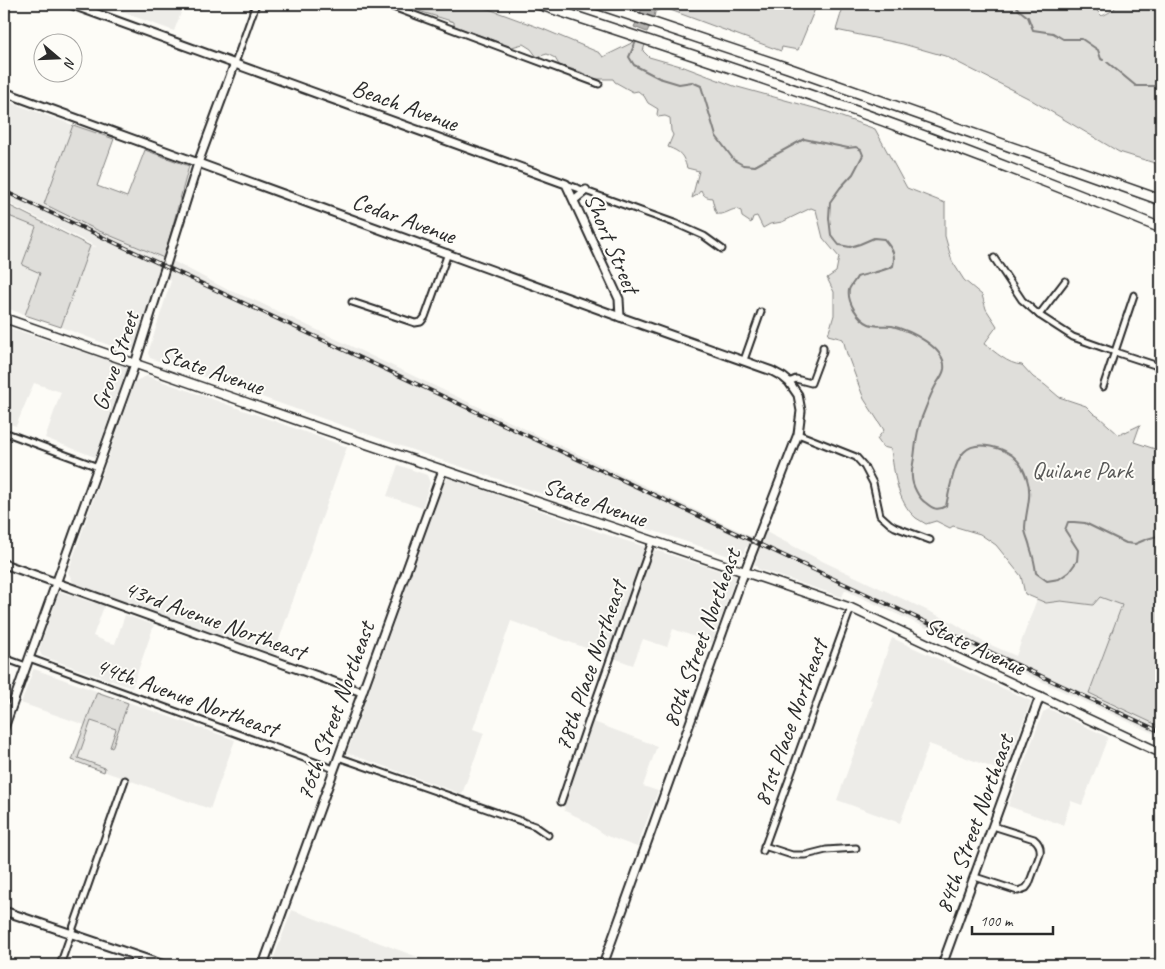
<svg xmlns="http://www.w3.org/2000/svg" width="1165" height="969" font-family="Caveat,sans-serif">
	<rect width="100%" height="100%" fill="#fdfcf7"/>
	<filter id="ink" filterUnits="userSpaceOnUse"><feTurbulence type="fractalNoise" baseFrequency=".02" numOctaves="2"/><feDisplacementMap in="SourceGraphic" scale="10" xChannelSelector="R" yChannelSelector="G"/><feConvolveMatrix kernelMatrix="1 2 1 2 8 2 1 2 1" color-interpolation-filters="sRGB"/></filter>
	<g filter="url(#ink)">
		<g fill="#edece8">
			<path d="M100,4H204L201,10L184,5L174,31Z"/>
			<path d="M4,100L73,125L44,204L150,253L173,261L228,290L254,300L750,536L766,532L822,561L954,623L982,641L1016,656L1037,599L1046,603L1061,601L1092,605L1100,597L1122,605L1089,692L1161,727V737L845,590L842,597L758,569L755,564L760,548L746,547L741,560L438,459L150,358L148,353L171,281L159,270L134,348L127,352L61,327L90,246L97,247L4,201Z"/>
			<path d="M4,214L36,227L22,265L40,273L25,315L4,307Z"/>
			<path d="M4,326L128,367L95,457L45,438L61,392L34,383L16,426L4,422Z"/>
			<path d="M147,376L347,447L274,654L74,584L68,572L135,381Z"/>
			<path d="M398,465L427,475L430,483L422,508L387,496Z"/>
			<path d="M450,478L605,534L736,576L712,643L673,629L667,647L643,639L633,665L511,621L473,729L484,733L462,794L347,753L445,480Z"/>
			<path d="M61,592L94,603L105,604L93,636L107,642L115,644L125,615L154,625L132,688L42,656L39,650L59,593Z"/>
			<path d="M892,638L1031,701L1004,772L929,744L900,823L837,800L873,701L870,700Z"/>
			<path d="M34,669L235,740L210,809L72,760L85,725L21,703L33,670Z"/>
			<path d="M1049,709L1108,737L1082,805L1071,801L1063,825L1008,806L1043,712Z"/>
			<path d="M591,721L657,746L643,786L658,791L637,847L607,836L580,818L565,811L563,803Z"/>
			<path d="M292,910L439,965H271Z"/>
		</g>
		<g fill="#dfdeda" stroke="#858482">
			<path d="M407,4H475L543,29L600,53L603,57L648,35L643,51L649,57L684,67L734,86L825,111L875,129L907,188L945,203V236L952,261L964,280L982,295L986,309L997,326L984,344C996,352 1007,364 1022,365L1033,377L1045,385L1059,397L1086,406L1094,414L1099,417L1119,435L1140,425L1134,442L1161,451V727L1089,693L1122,605L1100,597L1093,605L1061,601L1046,603L1025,594L1021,576L996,545L980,534L953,526L950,528L936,521L926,524C923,522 919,520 916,518C897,502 894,472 891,449L883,447L877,439L884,430L864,399L847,354L843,339L828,335L834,315V292L827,278L836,272L839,257L823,238L816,210L811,208L782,222L770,224L763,228L757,216L753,217L751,223L742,217L741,211L736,209C729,210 725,215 717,214L715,210L712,198C706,197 704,197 701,190L697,195L692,198L699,171L687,168C683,155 681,152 668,147L673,135L671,131L670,118L665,116L658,117L657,114L658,109L648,103L644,96L638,91L633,92L615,82L613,79H593L581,72L559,65L555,58L547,54L537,57L531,49L523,44L512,47L454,26V22L419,11Z"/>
			<path d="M650,4H817L798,50L782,47L781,51L665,8L656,11Z"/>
			<path d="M844,4H1090L1102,16C1108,13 1115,10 1118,4H1161V165L1119,152L1028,98L945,56L903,44L836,30Z"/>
			<path d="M73,125L114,139L97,186L127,197L145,150L189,166L164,258L97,230L44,204Z"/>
			<path d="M4,203L90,246L61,327L25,315L40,273L22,265L36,227L4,214Z"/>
			<path d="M97,692L128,703L112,748L110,747L116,729L91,721L78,758L105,768L104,772L72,760Z"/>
		</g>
		<path fill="#b5b4b1" stroke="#7e7d7b" d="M644,4H657L654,17L647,32L634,27Z"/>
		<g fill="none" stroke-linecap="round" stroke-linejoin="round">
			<g stroke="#7e7d7b" stroke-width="2">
				<path d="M1014,4L1019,10L1028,17L1033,30L1053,33L1063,39H1082L1098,50L1101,59L1103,60"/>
				<path d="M637,39L629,57L634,65L659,78L679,84L692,82L701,86L716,136L734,160L743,165L755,166L804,139L848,148L856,147L861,150L863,155L853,174L840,188L830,202L829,218L831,235L839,245L850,247L860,244L874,238L884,239C892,249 896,253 893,266C882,272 869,273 857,277C855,281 850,286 849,290C847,302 858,319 869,324C876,327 885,325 892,326C909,330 947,348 944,369C943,375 940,378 937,383C933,390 929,399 926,407C918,424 916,440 914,458C913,464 911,471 912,477C912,485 919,499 926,503C933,509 938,511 946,506C949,492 954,462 964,452C976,439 1006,448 1016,459C1021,464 1025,473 1027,479C1033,496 1025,512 1025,529C1025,534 1029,541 1030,547C1033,556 1035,564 1036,573L1047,581L1059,579L1069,572L1077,561L1078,550L1065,530L1068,522H1074L1085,523L1126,543L1135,544L1147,539L1161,535"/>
				<path d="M1107,62L1136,86H1154L1161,89"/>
			</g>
			<g stroke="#2b2b2b" stroke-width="9">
				<g id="street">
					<path d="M385,4L599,84"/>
					<path d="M235,63L256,4"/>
					<path d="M566,184L677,224L704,236L722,249"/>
					<path d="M994,258L1022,300L1039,315L1073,337L1115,352L1161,367"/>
					<path d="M352,302L415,323L421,322L425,317L448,253"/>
					<path d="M1039,315L1065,281"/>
					<path d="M744,360L761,312"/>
					<path d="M789,382L796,379L811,383L823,351V347"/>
					<path d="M1103,387L1134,295"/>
					<path d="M4,432L98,467"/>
					<path d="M798,434L856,457L864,466L873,483L880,515L890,524L895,527L930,540"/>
					<path d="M4,658L26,666"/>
					<path d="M29,658L334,769"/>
					<path d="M338,757L535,826L548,835"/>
					<path d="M561,802L587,725L652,541"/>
					<path d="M764,846L792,855H806L826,850L856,848"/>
					<path d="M763,851L851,608"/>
					<path d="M975,877L1018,891L1026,888L1029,884L1040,854C1041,848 1039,843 1034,839L993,826"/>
					<path d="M60,965L125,780"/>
					<path d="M132,965L135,956"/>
				</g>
			</g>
			<g stroke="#2b2b2b" stroke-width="11">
				<g id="secondary">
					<path d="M70,4L566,184L619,299L620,317"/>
					<path d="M4,92L620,317L772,371L783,377L789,382L798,395L801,411L798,434L741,581L603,965"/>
					<path d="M574,200L586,190"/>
					<path d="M4,564L362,692"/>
					<path d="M4,728L135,364L198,163L235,63"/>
					<path d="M4,911L164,965"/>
					<path d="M263,965L443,470"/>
					<path d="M942,965L1040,696"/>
				</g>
			</g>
			<g stroke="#2b2b2b" stroke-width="11">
				<path id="primary" d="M4,318L325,430L851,608L1161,753"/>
			</g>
			<g stroke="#2b2b2b" stroke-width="12">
				<g id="highway">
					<path d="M538,4C659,44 781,83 900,127C988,159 1075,193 1161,228"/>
					<path d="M597,4L788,68L1161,200"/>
				</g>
			</g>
			<use href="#street" stroke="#fdfcf7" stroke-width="5"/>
			<use href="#secondary" stroke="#fdfcf7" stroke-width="7"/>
			<use href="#primary" stroke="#fdfcf7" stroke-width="8"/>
			<use href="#highway" stroke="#fdfcf7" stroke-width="9"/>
			<g stroke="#2b2b2b" stroke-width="4">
				<path id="rail" d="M4,191L1161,732"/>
			</g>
			<use href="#rail" stroke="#fdfcf7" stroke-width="2" stroke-dasharray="5.5" stroke-linecap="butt"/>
		</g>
	</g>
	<g text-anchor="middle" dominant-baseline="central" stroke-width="4" stroke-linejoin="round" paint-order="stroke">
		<g font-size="24" fill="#2b2b2b" stroke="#fdfcf7">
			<text transform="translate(405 105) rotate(20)">Beach Avenue</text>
			<text transform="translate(404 218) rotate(20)">Cedar Avenue</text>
			<text transform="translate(612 243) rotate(67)">Short Street</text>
			<text transform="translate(115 361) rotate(-71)">Grove Street</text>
			<text transform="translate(212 370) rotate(19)">State Avenue</text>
			<text transform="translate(595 502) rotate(19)">State Avenue</text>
			<text transform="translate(215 620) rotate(20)">43rd Avenue Northeast</text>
			<text transform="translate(701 638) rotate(-70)">80th Street Northeast</text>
			<text transform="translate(975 646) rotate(25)">State Avenue</text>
			<text transform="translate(590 666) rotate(-71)">78th Place Northeast</text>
			<text transform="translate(187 697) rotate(20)">44th Avenue Northeast</text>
			<text transform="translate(335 711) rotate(-70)">76th Street Northeast</text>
			<text transform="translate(790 723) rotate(-70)">81st Place Northeast</text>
			<text transform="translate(974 824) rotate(-70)">84th Street Northeast</text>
		</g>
		<g font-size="24" fill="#585857" stroke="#fdfcf7">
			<text x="1082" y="470">Quilane Park</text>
		</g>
	</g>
	<rect width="1165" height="969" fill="none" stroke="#fdfcf7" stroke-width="20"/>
	<rect x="10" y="10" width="1145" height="949" fill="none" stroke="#2b2b2b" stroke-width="2" filter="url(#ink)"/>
	<g transform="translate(58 58) rotate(109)"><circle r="24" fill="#fdfcf7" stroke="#a9a8a5"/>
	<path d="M0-4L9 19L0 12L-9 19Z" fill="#2b2b2b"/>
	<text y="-8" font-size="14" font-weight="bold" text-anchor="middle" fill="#2b2b2b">N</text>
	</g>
	<path d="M972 926v8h81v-8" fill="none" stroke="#2b2b2b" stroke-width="2.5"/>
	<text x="980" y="926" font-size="15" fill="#2b2b2b" stroke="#fdfcf7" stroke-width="4" paint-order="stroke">100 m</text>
</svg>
